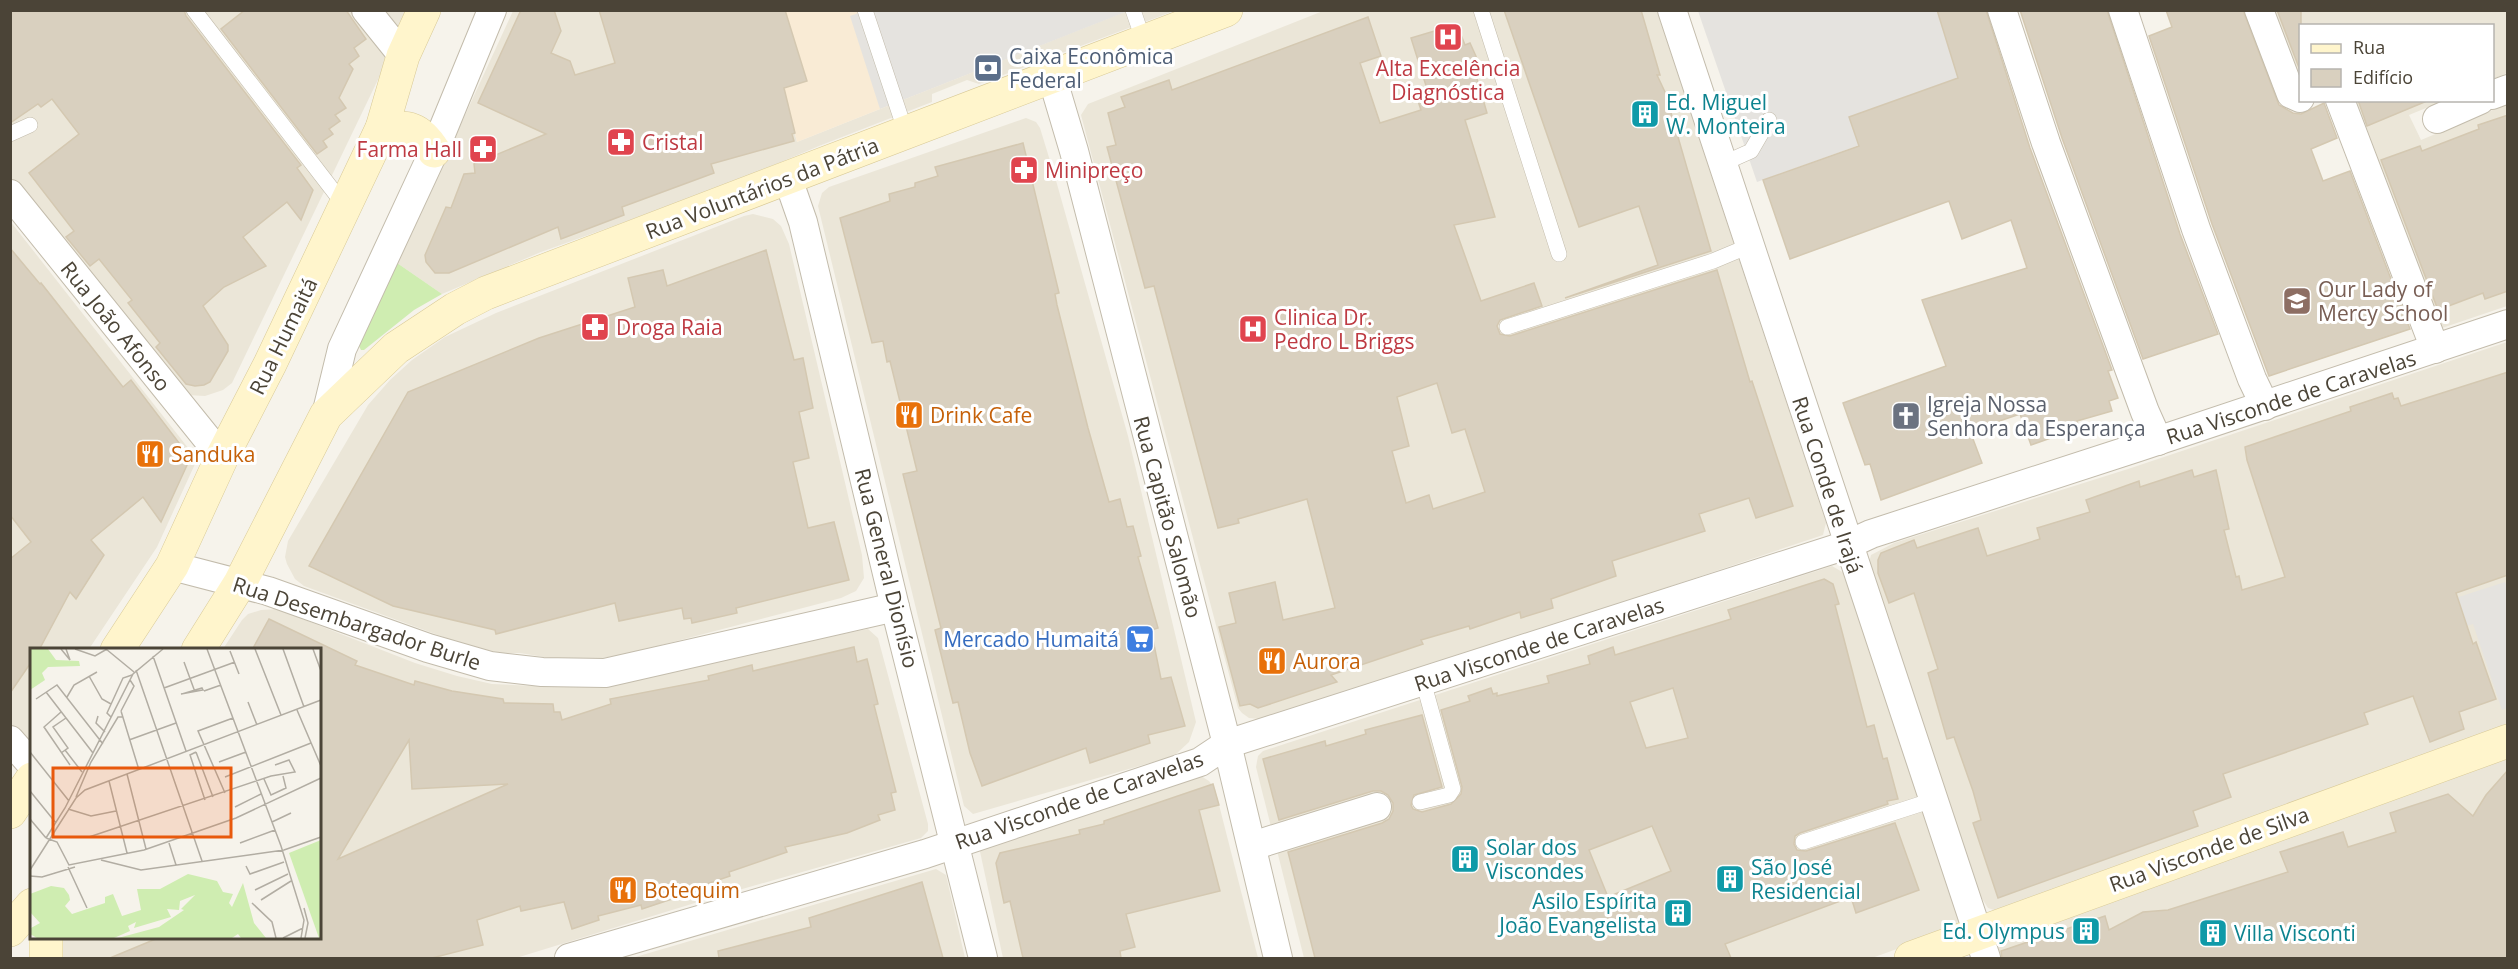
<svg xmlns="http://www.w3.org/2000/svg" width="2518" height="969" font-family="'Open Sans',sans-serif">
	<rect width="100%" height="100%" fill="#f6f3eb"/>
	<g fill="#ebe6d8">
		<path d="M11,11H411L232,383L223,390L205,396L187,395L11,180Z"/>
		<path d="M513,11H764L797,142L1127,11H1174L979,84L967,80L932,94V102L819,146L719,188L541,252L442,294L397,263Z"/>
		<path d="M1323,11H1657L1826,523L1823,535L1546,628L1259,719L1249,718L1242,713L1238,708L1230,678L1081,115L1088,104Z"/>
		<path d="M2267,11H2507V73L2493,79L2492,26H2300V78L2296,79Z"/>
		<path d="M2355,101H2443L2409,115L2421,140L2507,104V306L2442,328Z"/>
		<path d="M1026,118L1036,122L1040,128L1055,177L1128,436L1196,722L1189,742L1174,756L973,814L964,806L818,206L822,193L829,187Z"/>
		<path d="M753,214L773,219L781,226L789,244L862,555L864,578L856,591L841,598L627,654L595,659H556L520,653H502L468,646L304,586L295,579L287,564L285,557L288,541L368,405L390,380L412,360L445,337L496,313L744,216Z"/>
		<path d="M10,221L192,453L195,464L157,547L89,649L32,650L31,737L24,743L10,726Z"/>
		<path d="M2507,342V727L1997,911L1988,908L1981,897L1870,570L1869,563L1871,555L1894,543L2128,469Z"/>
		<path d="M1832,566L1844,573L1959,917L1957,924L1952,929L1872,958H1304L1256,767L1258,756L1263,751Z"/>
		<path d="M277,609L415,663L457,676L492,684L556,687L578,686L868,629L878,638L928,824V831L921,838L711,898L516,958H54L57,938H320V650L223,649L242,620L248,614L261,610Z"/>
		<path d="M2507,757V958H1996V943Z"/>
		<path d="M1201,776L1209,781L1215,789L1258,958H1003L979,847Z"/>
		<path d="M936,869L946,875L965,958H632Z"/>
	</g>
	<path fill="#f9ebd5" d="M764,10L1127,11L797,142Z"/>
	<path fill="#cfedb1" d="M397,263L442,294L414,310L364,350H361L359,346Z"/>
	<g fill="#e5e3df">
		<path d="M867,10L1128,11L880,109L850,16Z"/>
		<path d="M1698,11H1937L1970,105L1757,182Z"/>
		<path d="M2505,582L2508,589L2507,708L2502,710L2473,624L2440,634L2431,606Z"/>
	</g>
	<g fill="#d9d0bf" stroke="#d4c8b1" stroke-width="1.5" fill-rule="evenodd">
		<path d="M10,10H184L186,16L301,165L297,168L313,190L301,220L287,202L243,237L266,266L224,287L203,306L228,345V351L210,382L204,385L195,386L186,384L156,347L160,343L128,303L132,300L99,259L90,266L66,237L74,231L29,173L79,134L52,99L41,107L38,104L10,123Z"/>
		<path d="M245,10H346L366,39L354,48L359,56L349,64L353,69L339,98L346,108L335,115L340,121L329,129L333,134L323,141L327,147L317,154L221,29Z"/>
		<path d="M521,10H554L561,31L551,53L570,61L575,75L615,63L599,10H785L807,81L784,88L795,133L792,134L794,141L711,164L714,173L622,207L624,215L561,239L558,227L449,273H435L426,262L425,255L446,207L451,208L464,174L475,173L474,164L546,134L478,103Z"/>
		<path d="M1504,10H1641L1660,75H1657L1665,92L1711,251L1565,298L1658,265L1639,206L1579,227Z"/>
		<path d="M1937,10H1986L2030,148L2112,370L2108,371L2118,398L2109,401L2112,411L2077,421L2079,428L2031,445L2020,414L1970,431L1982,463L1881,500L1870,464L1865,465L1843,403L1946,366L1922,300L2027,268L2011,220L1962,239L1949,201L1790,259L1763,180L1859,146L1849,117L1958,78Z"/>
		<path d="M2020,10H2107L2180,234L2218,334L2143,359L2062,138Z"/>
		<path d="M2166,10H2243L2279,105L2293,113L2301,114L2324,103L2337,138L2311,149L2323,181L2350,171L2410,329L2269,376L2212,224L2149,36L2172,27Z"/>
		<path d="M2277,10H2301V73Z"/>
		<path d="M1368,17L1381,56L1360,63L1380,123L1421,110L1416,95L1428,92L1411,38L1448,27L1451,38L1461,35L1465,45L1470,43L1479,63L1473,65L1487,113L1465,120L1495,217L1454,225L1481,301L1534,283L1542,306L1500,320L1497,326L1500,334L1510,336L1717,270L1750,382L1752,381L1793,506L1756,518L1749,498L1699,514L1705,531L1612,561L1616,576L1551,599L1553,608L1521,618L1520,612L1470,629L1469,626L1421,640L1423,644L1331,675L1337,682L1258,708L1250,704L1240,706L1219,627L1236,623L1229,593L1275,582L1283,620L1335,608L1307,499L1238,519L1239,523L1218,528L1154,286L1145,288L1107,147L1116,145L1108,113L1125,107L1121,97L1169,80L1172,90ZM1437,383L1452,433L1465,429L1485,492L1433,509L1429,495L1406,503L1392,451L1409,446L1397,397Z"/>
		<path d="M2358,100H2427V101L2367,126Z"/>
		<path d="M2508,115V291L2485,299L2483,293L2438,310L2381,160L2420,146L2422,151L2479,129L2478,125Z"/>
		<path d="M1023,143L1059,293L1055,294L1057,305L1088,428L1109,502L1120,499L1127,527L1133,526L1141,556L1138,557L1158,628L1151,630L1161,679L1171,677L1185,726L1148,735L1150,743L1090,763L1086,748L982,786L970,753L958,702L953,703L935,630L941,628L903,474L917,471L890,361L887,362L883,341L872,343L840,218L890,201L889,194L915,187V183L938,176L935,167Z"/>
		<path d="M10,248L40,284L41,283L123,387L131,380L186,452L188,463L161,522L143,497L91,540L104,555L76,599L70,592L39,650H32V661L10,693V559L31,542L10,515Z"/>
		<path d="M766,250L794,360L803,358L813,408L799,412L809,458L793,462L808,528L834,522L849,580L736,608L737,613L692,623L691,618L684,619L682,608L619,621L615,603L496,634L495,630L393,606L309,566L408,392L539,338L635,307L628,278L663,270L667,286Z"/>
		<path d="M2508,372V575L2456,593L2473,644L2476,642L2496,699L2459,712L2464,729L2430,742L2413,696L2364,713L2368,724L2223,774L2231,797L2193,811L2198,826L1998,898L1973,823L1981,820L1973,791L1954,737L1947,739L1928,673L1938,669L1914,593L1889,603L1878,573V560L1881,553L1914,540L1917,548L1978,528L1987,556L2040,539L2037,528L2090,512L2086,500L2139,481L2140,487L2192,470L2194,477L2216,470L2229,529L2224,530L2236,577L2239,576L2242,590L2285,577L2247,460L2245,447L2351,411L2350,407L2392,393L2394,399L2398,398L2401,406Z"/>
		<path d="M1824,579L1833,584L1839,604L1835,605L1867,727L1874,725L1883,759L1887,758L1898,799L1887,801L1888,804L1800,833L1795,836L1794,844L1797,850L1806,851L1895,823L1919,890L1856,913L1851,897L1725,944L1731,958H1315L1288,852L1382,823L1389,819L1393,811V803L1388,795L1381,791H1373L1279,820L1263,759L1325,741L1326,746L1366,734L1365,730L1422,715L1442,787L1414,795L1411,805L1413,809L1422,812L1451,804L1461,794L1462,787L1441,710L1470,701L1468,696L1491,688L1493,694L1497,693V696L1549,683L1547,676L1590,664L1588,656L1613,647L1615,655L1731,619L1728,610ZM1673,688L1688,738L1646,748L1630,702ZM1652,826L1671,871L1608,897L1589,850Z"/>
		<path d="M269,619L357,661L355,665L414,685L415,681L452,691L503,699L504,703L553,704L554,712H560L562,720L611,704L610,699L709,680L708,676L752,665L753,671L854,647L857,662L867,659L878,704L874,705L896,792L891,793L895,810L878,815L880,820L847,833L785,847L787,852L729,872L730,876L695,888L696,891L642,909L641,905L598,916L599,920L572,929L564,902L521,911L520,906L477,920L483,945L432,958H110L158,938H320V650H252ZM409,740L412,789L508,784L338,859Z"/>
		<path d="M2508,770V958H2002L2001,951L2105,916L2109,930L2143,912L2168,910L2288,872L2280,852L2343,832L2348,847L2396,832L2390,813L2448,794L2473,816L2486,795Z"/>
		<path d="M1213,784L1219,805L1199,810L1220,891L1126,914L1135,947L1120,951L1121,958H1023L1010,901L1004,903L1000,884L996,863L1000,853L1080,834L1079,830L1104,824V821Z"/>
		<path d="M922,882L943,958H719L718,951L811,927L809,918Z"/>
	</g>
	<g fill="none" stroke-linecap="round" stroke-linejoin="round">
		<g stroke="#c3bcac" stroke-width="16">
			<g id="service">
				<path d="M194,10L345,206"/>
				<path d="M865,10L906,133"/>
				<path d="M1133,10L1144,42"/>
				<path d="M1481,10L1559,254"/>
				<path d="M10,134L30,125"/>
				<path d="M1722,164L1751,151L1769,120"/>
				<path d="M1507,327L1713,261L1749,246"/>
				<path d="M1420,802L1449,795L1453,789L1423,681"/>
				<path d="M1803,842L1933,800"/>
			</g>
		</g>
		<g stroke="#c3bcac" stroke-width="30">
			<g id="minor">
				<path d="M366,10L403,56"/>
				<path d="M1672,10L1986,958"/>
				<path d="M2002,10L2046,143L2145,412L2158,441"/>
				<path d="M2123,10L2196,229L2252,379L2265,406"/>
				<path d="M2259,10L2291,94L2300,98"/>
				<path d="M1052,77L1074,151L1227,744L1278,958"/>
				<path d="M2492,95L2508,89"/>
				<path d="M2340,100L2435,349"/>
				<path d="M2437,119L2480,100"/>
				<path d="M788,179L803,222L895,607L983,958"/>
				<path d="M10,194L222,457"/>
				<path d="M326,415L342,349L434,151L492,10"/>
				<path d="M172,566L268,591L428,648L490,666L542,672L605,673L895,607"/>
				<path d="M10,740L32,765"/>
				<path d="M1252,846L1377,807"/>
				<path d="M569,958L925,854L1200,762L1227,744L1847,545L1871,534L2139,447L2508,324"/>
			</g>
		</g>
		<g stroke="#d9ca97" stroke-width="34">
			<g id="secondary">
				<path d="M382,128C409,127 419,127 434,151"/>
				<path d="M117,650L172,566L222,457L270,364L382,128L403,56L424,10"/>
				<path d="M198,650L240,583L326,415L396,348L455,309L486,293L1226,10"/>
				<path d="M10,812L32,779"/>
				<path d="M10,930L32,905"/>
				<path d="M46,938V958"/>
				<path d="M1911,958L2508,741"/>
			</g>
		</g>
		<use href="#service" stroke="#fff" stroke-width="15"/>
		<use href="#minor" stroke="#fff" stroke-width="28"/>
		<use href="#secondary" stroke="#fff5cc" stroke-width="33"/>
	</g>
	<defs>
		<g id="hospital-square" transform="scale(1.5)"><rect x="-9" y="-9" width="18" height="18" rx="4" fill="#e0444e" stroke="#fff"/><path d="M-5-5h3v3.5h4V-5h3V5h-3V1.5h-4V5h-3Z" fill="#fff"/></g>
		<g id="bank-square" transform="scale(1.5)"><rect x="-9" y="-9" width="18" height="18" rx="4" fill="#5c6f8a" stroke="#fff"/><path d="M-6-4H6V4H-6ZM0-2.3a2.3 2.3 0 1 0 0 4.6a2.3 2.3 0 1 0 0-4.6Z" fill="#fff"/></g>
		<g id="building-square" transform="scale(1.5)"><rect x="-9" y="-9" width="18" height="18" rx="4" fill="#0f9aa8" stroke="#fff"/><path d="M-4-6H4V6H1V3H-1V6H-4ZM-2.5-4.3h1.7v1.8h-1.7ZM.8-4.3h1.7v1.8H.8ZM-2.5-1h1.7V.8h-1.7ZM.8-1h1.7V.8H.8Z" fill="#fff"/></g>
		<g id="pharmacy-square" transform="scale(1.5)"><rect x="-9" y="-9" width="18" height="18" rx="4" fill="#e0444e" stroke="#fff"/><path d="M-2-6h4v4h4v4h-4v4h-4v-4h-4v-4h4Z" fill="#fff"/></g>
		<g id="school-square" transform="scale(1.5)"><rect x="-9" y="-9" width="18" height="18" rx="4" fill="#8d6e63" stroke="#fff"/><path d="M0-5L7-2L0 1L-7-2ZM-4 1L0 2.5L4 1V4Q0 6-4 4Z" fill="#fff"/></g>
		<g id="restaurant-square" transform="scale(1.5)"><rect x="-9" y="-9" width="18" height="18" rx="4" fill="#e8710a" stroke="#fff"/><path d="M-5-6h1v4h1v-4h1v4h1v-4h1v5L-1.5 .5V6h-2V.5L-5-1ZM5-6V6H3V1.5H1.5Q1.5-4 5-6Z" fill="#fff"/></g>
		<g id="church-square" transform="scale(1.5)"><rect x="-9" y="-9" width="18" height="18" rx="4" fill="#6b7280" stroke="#fff"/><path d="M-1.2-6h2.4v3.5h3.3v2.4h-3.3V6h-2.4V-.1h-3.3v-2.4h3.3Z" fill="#fff"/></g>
		<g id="supermarket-square" transform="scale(1.5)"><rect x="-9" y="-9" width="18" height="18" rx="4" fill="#3f7fe0" stroke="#fff"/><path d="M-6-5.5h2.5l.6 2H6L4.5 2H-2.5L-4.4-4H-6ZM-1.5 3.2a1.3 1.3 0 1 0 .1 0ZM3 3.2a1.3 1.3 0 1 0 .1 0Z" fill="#fff"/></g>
	</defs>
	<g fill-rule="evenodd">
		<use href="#hospital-square" x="1448" y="37"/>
		<use href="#bank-square" x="988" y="68"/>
		<use href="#building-square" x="1645" y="114"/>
		<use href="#pharmacy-square" x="621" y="142"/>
		<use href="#pharmacy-square" x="483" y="149"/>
		<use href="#pharmacy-square" x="1024" y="170"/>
		<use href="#school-square" x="2297" y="301"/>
		<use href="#pharmacy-square" x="595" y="327"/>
		<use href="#hospital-square" x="1253" y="329"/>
		<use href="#restaurant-square" x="909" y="415"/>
		<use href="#church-square" x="1906" y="416"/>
		<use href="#restaurant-square" x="150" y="454"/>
		<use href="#supermarket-square" x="1140" y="639"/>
		<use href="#restaurant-square" x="1272" y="661"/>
		<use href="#building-square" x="1465" y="859"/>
		<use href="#building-square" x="1730" y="879"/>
		<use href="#restaurant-square" x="623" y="890"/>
		<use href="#building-square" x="1678" y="913"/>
		<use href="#building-square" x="2086" y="931"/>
		<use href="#building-square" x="2213" y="933"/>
	</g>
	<g text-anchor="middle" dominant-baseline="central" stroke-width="6" stroke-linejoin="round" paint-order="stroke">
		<g font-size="21" fill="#4e5e75" stroke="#fff" text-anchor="start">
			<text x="1009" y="56">Caixa Econômica<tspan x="1009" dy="24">Federal</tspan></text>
		</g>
		<g font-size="21" fill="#be3a42" stroke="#fff" text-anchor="start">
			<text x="1448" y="68" text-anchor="middle">Alta Excelência<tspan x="1448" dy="24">Diagnóstica</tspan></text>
			<text x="642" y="142">Cristal</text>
			<text x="462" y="149" text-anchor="end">Farma Hall</text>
			<text x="1045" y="170">Minipreço</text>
			<text x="1274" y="317">Clinica Dr.<tspan x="1274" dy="24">Pedro L Briggs</tspan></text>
			<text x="616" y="327">Droga Raia</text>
		</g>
		<g font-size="21" fill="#0d838f" stroke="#fff" text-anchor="start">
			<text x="1666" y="102">Ed. Miguel<tspan x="1666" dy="24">W. Monteira</tspan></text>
			<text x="1486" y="847">Solar dos<tspan x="1486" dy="24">Viscondes</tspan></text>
			<text x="1751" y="867">São José<tspan x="1751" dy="24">Residencial</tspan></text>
			<text x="1657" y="901" text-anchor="end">Asilo Espírita<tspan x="1657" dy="24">João Evangelista</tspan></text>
			<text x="2065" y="931" text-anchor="end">Ed. Olympus</text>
			<text x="2234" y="933">Villa Visconti</text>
		</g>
		<g font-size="21" fill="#4b4437" stroke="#fff">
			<text transform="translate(762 188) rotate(-21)">Rua Voluntários da Pátria</text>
			<text transform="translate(116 326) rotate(51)">Rua João Afonso</text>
			<text transform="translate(283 336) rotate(-64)">Rua Humaitá</text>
			<text transform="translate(2291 397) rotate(-18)">Rua Visconde de Caravelas</text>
			<text transform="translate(1828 485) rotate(72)">Rua Conde de Irajá</text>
			<text transform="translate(1168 517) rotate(75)">Rua Capitão Salomão</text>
			<text transform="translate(887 568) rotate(76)">Rua General Dionísio</text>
			<text transform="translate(357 623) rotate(18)">Rua Desembargador Burle</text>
			<text transform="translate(1539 644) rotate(-18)">Rua Visconde de Caravelas</text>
			<text transform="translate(1079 800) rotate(-19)">Rua Visconde de Caravelas</text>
			<text transform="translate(2209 849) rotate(-20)">Rua Visconde de Silva</text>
		</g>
		<g font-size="21" fill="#785e54" stroke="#fff" text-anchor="start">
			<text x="2318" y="289">Our Lady of<tspan x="2318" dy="24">Mercy School</tspan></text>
		</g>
		<g font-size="21" fill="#5b616d" stroke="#fff" text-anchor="start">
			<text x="1927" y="404">Igreja Nossa<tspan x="1927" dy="24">Senhora da Esperança</tspan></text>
		</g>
		<g font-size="21" fill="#c56008" stroke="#fff" text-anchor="start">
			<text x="930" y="415">Drink Cafe</text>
			<text x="171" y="454">Sanduka</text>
			<text x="1293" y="661">Aurora</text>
			<text x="644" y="890">Botequim</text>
		</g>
		<g font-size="21" fill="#366cbe" stroke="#fff" text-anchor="end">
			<text x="1119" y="639">Mercado Humaitá</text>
		</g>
	</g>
	<g transform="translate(30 648)">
		<rect width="291" height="291" fill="#f6f3eb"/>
		<path d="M0,1H18L26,12L49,13L50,18L18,19L12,25L15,32L0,42ZM158,226L187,233L193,244L203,246L199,255L202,259L213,235L224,275L236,290H211L208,286L202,290H88L129,279L154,262L151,261L165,247L150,253L149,262L137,261L141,269L104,280L106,274L98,278L100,283L84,290H7L0,286L1,280L10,275L0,264V246L21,238L34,240L39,247L40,252L35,258L42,266L75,255V249L83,246L92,268L111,262L107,241H130Z" fill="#cfedb1"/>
		<path d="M291,192V290H289L259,205Z" fill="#cfedb1"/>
		<path fill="none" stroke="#b2ada3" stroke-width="1.5" d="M31,1L40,12L36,1M45,1L65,8L77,1M76,1L104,24M177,1L251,198L274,272L271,290M225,1L251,67M253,1L274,59M283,1L291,23M200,3L209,26M123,8L156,103M154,14L165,44M106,22L172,213M59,28L72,51L81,56M134,40L205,14M172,40L173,42L151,46H152ZM174,43L191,37M16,44L63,105M37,49L44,37L67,24M6,51L27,37L73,96M218,54L227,77M267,62L291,118M91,63L109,122M91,63L104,38L100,32M31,64L14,79L40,117M68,68L66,75L75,84M81,69L77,65L93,30L102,27M99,92L146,75M35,102L52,124M0,104L39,153M166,104L160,107L175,152M166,104L183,149M31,105L38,100L23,79L36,70M189,114L216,104M97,126L116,201M195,129L281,95M234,131L241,147L256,140L253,128M79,133L97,205M0,143L26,175M195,145L168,83L203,70M46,149L61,114L88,69H93M205,159L231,146M38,161L61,168L86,163M0,171L16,190M242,174L261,165M59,189L241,128L265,124L259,112L245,117M16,190L27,194L39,217L114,202L206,170L291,130M16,190L35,160L103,26L133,1M139,195L146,217M210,195L245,182M71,212L111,222L254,202L291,189M216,218L220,226L254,214M38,219L57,260M0,222L46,150L55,142L291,52M0,228L12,229L45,219M225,242L258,226M231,252L261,233M222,255L242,274L246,290M274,260L278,275L275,290M253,290L273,280"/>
		<path fill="#e8590c" fill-opacity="0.15" stroke="#e8590c" stroke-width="3" d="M23,120H201V189H23Z"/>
		<rect width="291" height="291" fill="none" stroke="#4b4437" stroke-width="3"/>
	</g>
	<rect width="2518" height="969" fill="none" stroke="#4b4437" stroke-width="24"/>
	<rect x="2299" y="24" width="195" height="78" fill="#ffffff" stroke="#b7b4af" stroke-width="1.5"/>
	<rect x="2311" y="44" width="30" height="9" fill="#fff5cc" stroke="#b7b4af" stroke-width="1.5"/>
	<text x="2353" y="54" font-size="18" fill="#4b4437">Rua</text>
	<rect x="2311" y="69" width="30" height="18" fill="#d9d0bf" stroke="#b7b4af" stroke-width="1.5"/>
	<text x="2353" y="84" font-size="18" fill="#4b4437">Edifício</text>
</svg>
